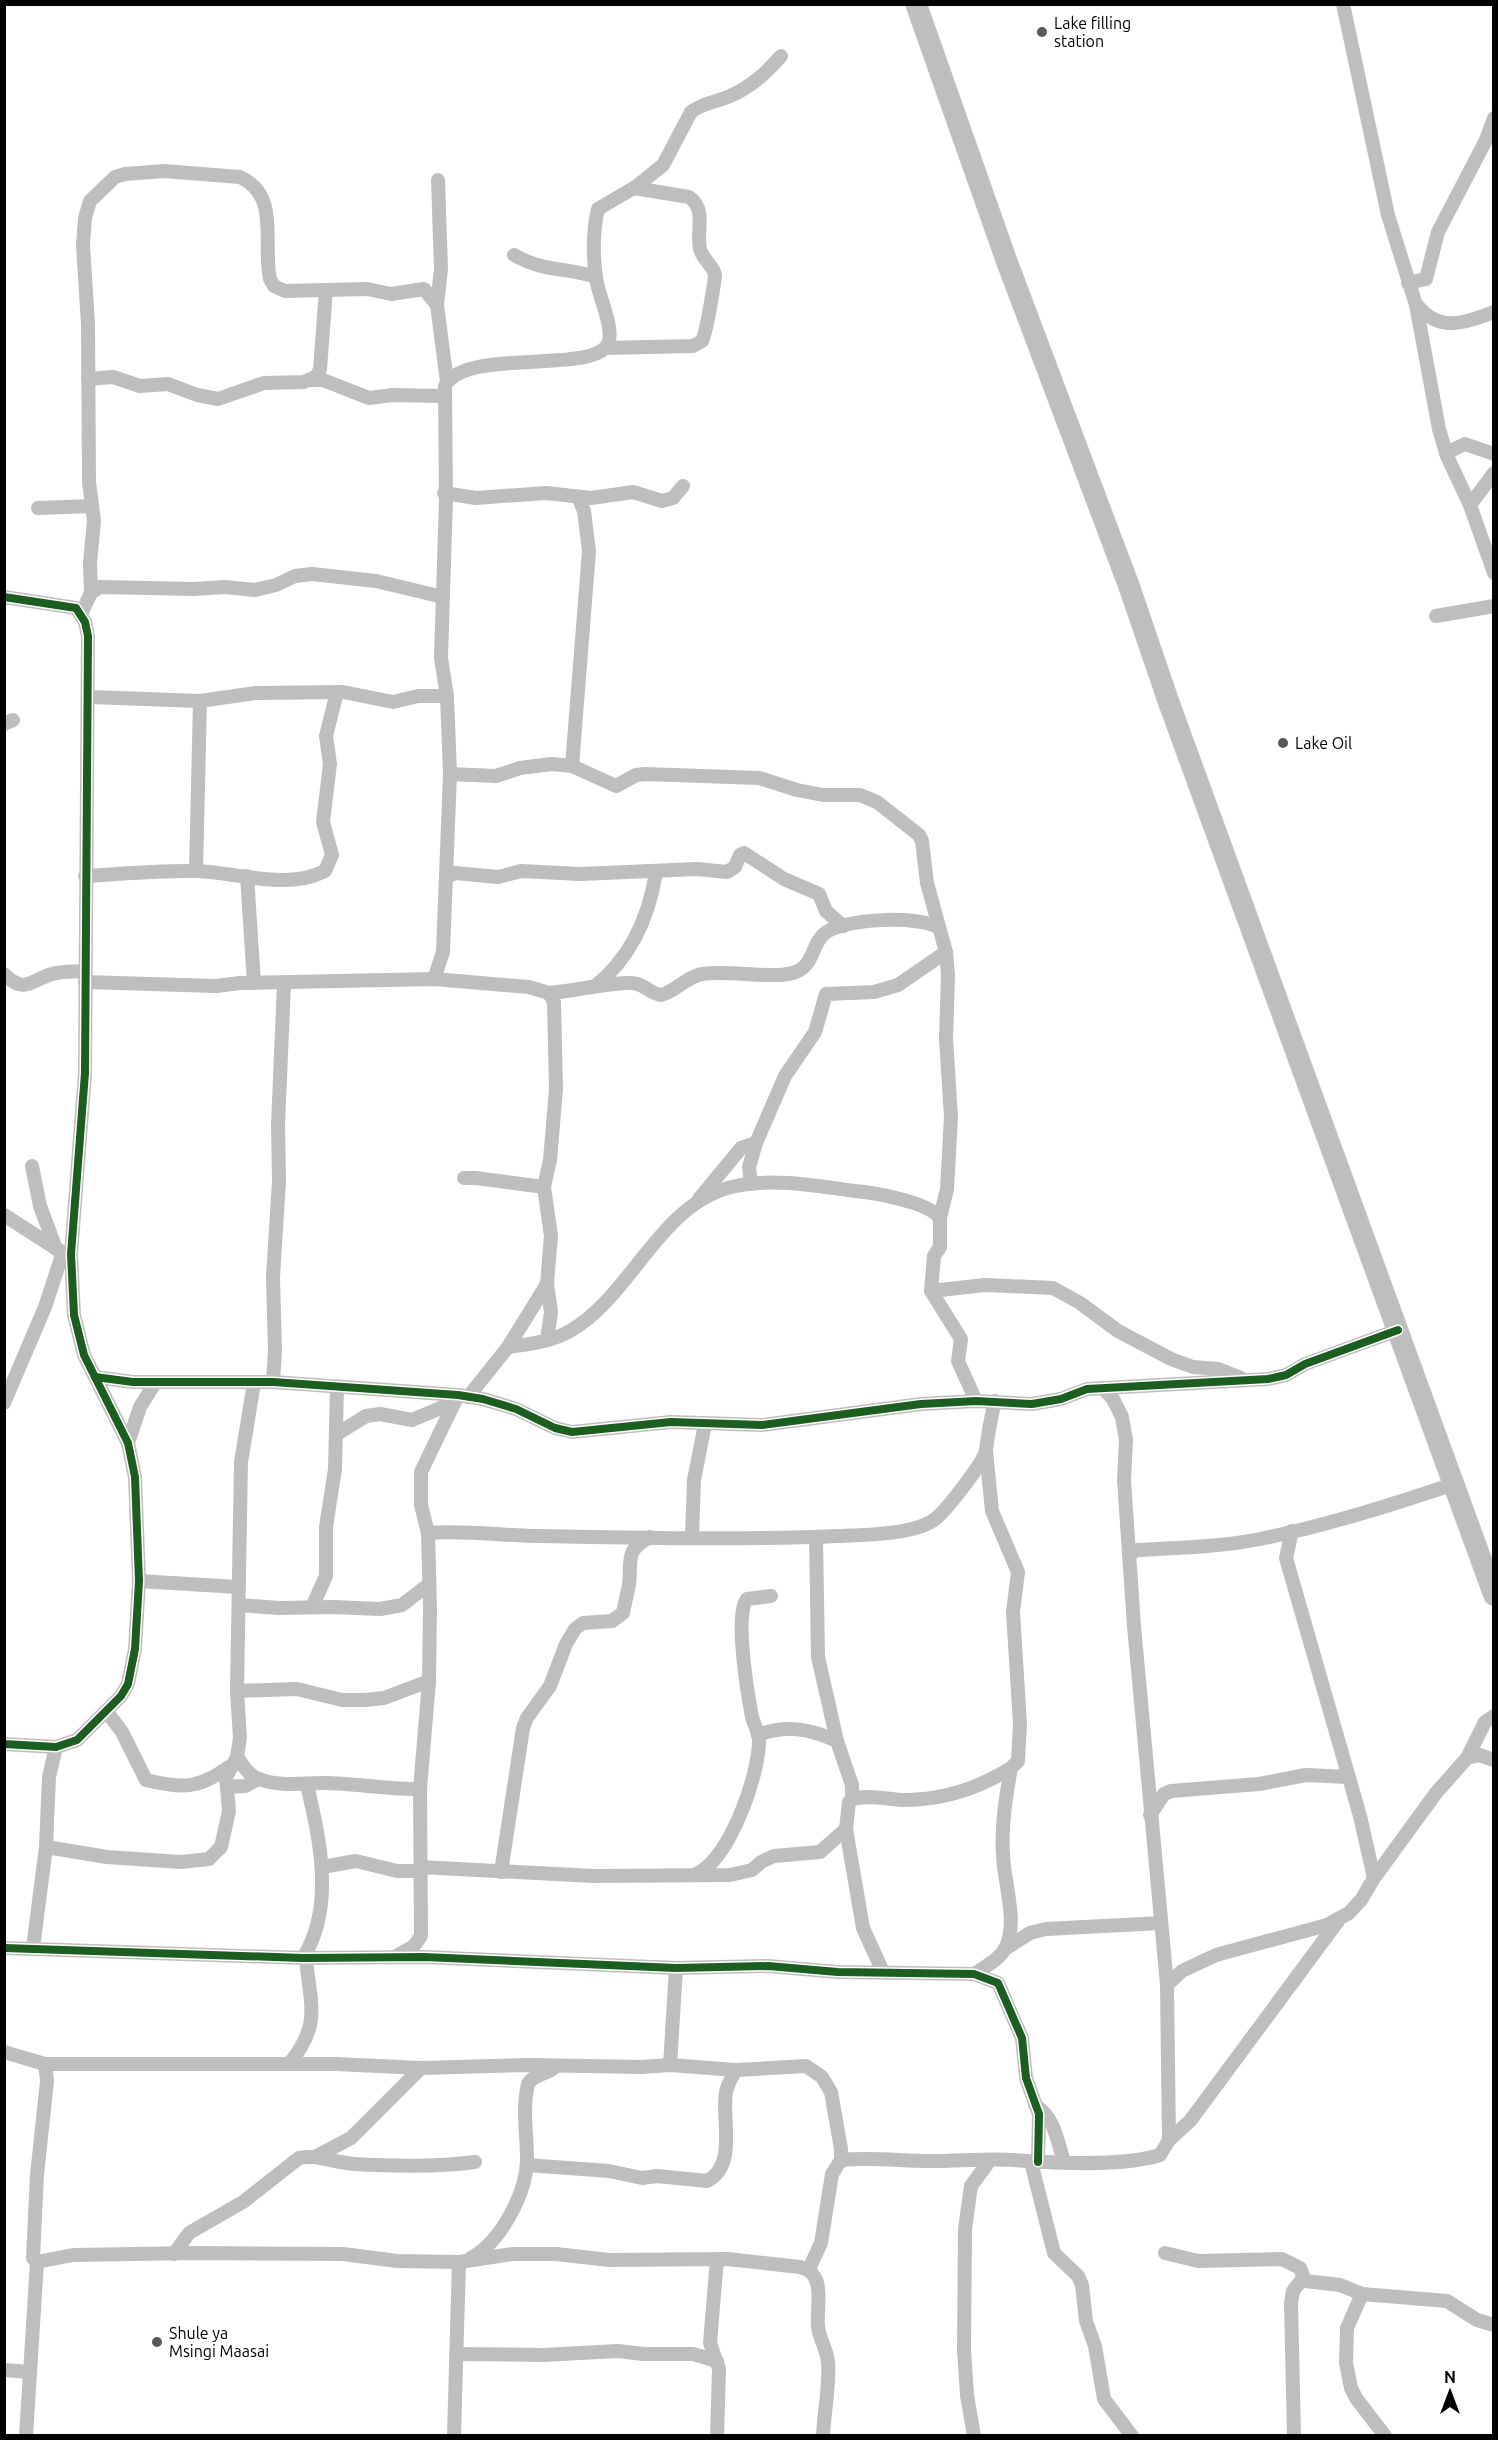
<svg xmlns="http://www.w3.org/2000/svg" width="1498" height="2440" font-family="Ubuntu,sans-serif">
	<rect width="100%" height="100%" fill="#fff"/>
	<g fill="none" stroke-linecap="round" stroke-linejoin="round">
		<g stroke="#dbdbdb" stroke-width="22">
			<path id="highway" d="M916,4L1007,262L1129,586L1169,703L1494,1595"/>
		</g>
		<g stroke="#bebebe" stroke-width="14">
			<path d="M1343,4L1388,215L1416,305L1439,429L1447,456L1470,505L1494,573"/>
			<path d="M514,255C544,272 565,267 596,277"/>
			<path d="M1408,283L1426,279L1438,232L1486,140L1494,118"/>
			<path d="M437,305L441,269L438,180"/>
			<path d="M1417,305C1439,333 1464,323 1494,312"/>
			<path d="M605,348L693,346L702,341C707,331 713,290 715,277C716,268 702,259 700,249C696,232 707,209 689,197L634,188"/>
			<path d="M88,379L113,377L140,386L168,384L197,395L218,399L264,383L304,382L317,376L320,369L326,290"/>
			<path d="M310,380H323L369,398L393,395L443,396"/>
			<path d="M1446,453L1465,444L1494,454"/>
			<path d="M444,493L476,498L546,493L591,498L633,492L662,501L673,498L683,486"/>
			<path d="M1470,505L1494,473"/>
			<path d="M38,508L92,506"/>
			<path d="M91,593L90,563L94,521L89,482L88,324L83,245L85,218L90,201L115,177L125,174L164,171L240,177C281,196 262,244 270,279L274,286L285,291L367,289L391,294L424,289L437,305L447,382"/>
			<path d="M4,597L76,608L85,622L88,636L85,1073L71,1254L74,1315L84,1355L128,1443L135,1477L139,1581L135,1649L128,1684L121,1696L77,1740L56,1747L4,1744"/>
			<path d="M81,614L91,593L100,587L194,589L225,587L255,590L276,585L295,576L312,574L376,581L443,597"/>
			<path d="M1436,616L1494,606"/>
			<path d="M90,697L200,701L256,693L343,692L393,702L418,696H447"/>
			<path d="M4,724L13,720"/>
			<path d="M572,766L589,551L584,511L578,497"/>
			<path d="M450,774L496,776L520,768L552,764L572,766L616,786L636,775L645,774L759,778L797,790L823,795H860L877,802L919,835L922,841L927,883L946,952L948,975L946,1039L951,1117L947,1189L940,1218"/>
			<path d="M196,871L200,701"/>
			<path d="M85,876C122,874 159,870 196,871C237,872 286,891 325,871L332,855L323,822L330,764L326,736L337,692"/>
			<path d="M247,876L254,983"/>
			<path d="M446,878L455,873L498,877L521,871L580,874L697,869L727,872L735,867L740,855L744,853L784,879L819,894L826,911L843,926"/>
			<path d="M4,974C25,995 31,980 52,974C62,971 74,972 85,971"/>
			<path d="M434,979L443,952L450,774L447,696L441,658L446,499L445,386C464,347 592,375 608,344C615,329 598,295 596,278C593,256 593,230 598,209L637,186L663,165L691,112C702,103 717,102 730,96C751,87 766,73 781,56"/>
			<path d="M85,982L216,986L240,983L434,979L529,987L549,993L554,1002L556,1089L550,1160L544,1187L551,1236L547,1284L508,1347L468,1397"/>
			<path d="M594,987C631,958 649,917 656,872"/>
			<path d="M549,993C576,991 604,983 631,983C644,983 649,993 661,995C676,991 686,977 702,974C728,969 778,981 798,971C814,963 812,944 824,934C841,918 922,915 939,928"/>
			<path d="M32,1166L40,1206L56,1249"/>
			<path d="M464,1178H476L544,1187"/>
			<path d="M751,1184L749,1167L756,1143L785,1076L815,1032L826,994L874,992L898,985L946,952"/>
			<path d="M699,1199L741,1148L756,1143"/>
			<path d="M4,1215L60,1251"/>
			<path d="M931,1291L985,1285L1053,1288L1080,1303L1118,1331L1171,1359L1193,1367L1218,1369L1241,1378"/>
			<path d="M547,1340L551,1312L547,1284"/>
			<path d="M508,1347C529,1344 551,1342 570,1331C633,1295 660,1201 736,1186C774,1178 817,1186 855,1191C876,1193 928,1202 940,1218V1247L934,1256L931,1291L961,1339L958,1361L976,1401"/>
			<path d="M95,1377L133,1382H273L458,1395L483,1399L516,1409L555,1428L572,1432L671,1422L762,1425L921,1404L976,1401L1032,1404L1061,1399L1087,1389L1268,1379L1286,1375L1305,1364L1398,1330"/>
			<path d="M273,1382L275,1350L273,1277L279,1181L278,1125L284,984"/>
			<path d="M4,1403L45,1307L63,1252"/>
			<path d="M337,1434L366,1416L380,1414L412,1420L455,1402"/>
			<path d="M128,1443L140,1407L155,1383"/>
			<path d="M1292,1531L1286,1558L1360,1816L1374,1878"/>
			<path d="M428,1533C467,1530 503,1536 542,1536C640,1538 739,1540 838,1536C863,1535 915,1535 935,1519C945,1512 985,1461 986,1450C988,1433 991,1418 995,1401"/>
			<path d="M692,1537L694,1480L705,1424"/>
			<path d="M816,1537L818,1657L837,1741L852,1785V1799"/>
			<path d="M1130,1554L1137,1550C1177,1548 1220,1547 1260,1539C1325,1526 1391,1505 1454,1484"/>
			<path d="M139,1581L238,1587"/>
			<path d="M239,1605L279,1608L333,1607L380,1609L402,1605L428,1585"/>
			<path d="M312,1607L326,1576V1527L335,1469L337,1387"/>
			<path d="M237,1691L297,1689L342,1700H365L384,1698L429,1681"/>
			<path d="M107,1712L122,1732L146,1780C183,1789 198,1789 229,1767"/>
			<path d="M758,1735C786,1724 810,1729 837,1741"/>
			<path d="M237,1757C243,1765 248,1775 259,1779C281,1787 301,1783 323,1783C356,1783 387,1790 420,1789"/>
			<path d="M1467,1758L1479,1755L1494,1760"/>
			<path d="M227,1787L245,1786L259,1779"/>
			<path d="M1150,1815L1164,1794L1171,1791L1259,1784L1306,1775L1348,1777"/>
			<path d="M46,1847L107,1857L181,1862L209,1859L221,1847L229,1811L226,1777L237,1757L240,1738L237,1691L241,1462L254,1383"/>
			<path d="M322,1867L356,1861L397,1871H421"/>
			<path d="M420,1867L594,1876L730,1875L752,1870L761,1862L774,1856L820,1852L846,1829"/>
			<path d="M501,1872L523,1728L527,1718L550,1686L566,1644L575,1629L583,1623L612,1621L623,1613C625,1603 627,1594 629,1585C632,1559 624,1551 650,1537"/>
			<path d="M698,1873C730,1858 760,1773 759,1739C758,1731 754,1724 752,1717C748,1696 734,1613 747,1599L771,1596"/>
			<path d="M4,1948L303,1958L424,1957L676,1968L768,1966L838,1972L974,1974L998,1983L1022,2038L1026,2078L1039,2114L1038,2162"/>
			<path d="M33,1948L46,1847L49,1777L56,1747"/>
			<path d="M1005,1949L1030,1933L1046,1929L1161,1923"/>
			<path d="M398,1955L414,1946L421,1936L420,1789L429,1681L430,1608L428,1533L421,1505V1472L458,1395"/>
			<path d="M303,1958C335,1907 320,1840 307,1785"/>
			<path d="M883,1972L863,1928L846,1829L849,1802C859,1792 890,1800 904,1800C942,1800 979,1788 1011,1768"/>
			<path d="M974,1974C985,1967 1000,1959 1006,1947C1018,1920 1004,1884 1003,1855C1001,1826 1006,1796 1011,1768L1018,1761L1020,1724L1013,1612L1018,1572L992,1511L986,1451"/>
			<path d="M1167,1985L1182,1971L1216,1955L1327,1925L1349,1913L1361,1900L1374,1878L1436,1793L1467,1758L1485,1722L1494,1716"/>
			<path d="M4,2052L45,2064H336L421,2068L528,2065L642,2067L670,2065L736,2070L806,2066L822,2077L831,2092L841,2149V2160L832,2174L821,2243L809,2269"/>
			<path d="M289,2064C322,2024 310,2005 306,1958"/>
			<path d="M670,2065L676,1968"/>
			<path d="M1035,2105C1055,2118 1057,2140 1064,2162"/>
			<path d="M1169,2140L1190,2121L1338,1921"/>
			<path d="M315,2157L351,2138L421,2068"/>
			<path d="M841,2160C872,2157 901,2161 932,2161C959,2161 987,2158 1014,2160C1055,2163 1122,2167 1160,2155L1169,2140L1167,1985L1134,1626L1124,1480L1126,1440L1122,1417L1113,1399L1103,1388"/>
			<path d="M1031,2162L1054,2253L1078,2276L1082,2285L1086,2321L1095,2346L1104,2399L1132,2436"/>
			<path d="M527,2165L609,2171L642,2178L657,2176L707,2181C738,2165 721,2118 726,2092C728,2083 732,2077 736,2070"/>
			<path d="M1165,2253L1198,2261L1282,2259L1300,2268L1305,2281L1340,2285L1362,2294L1447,2301L1477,2320L1494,2325"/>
			<path d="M174,2254L189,2233L243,2202L299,2158C317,2154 335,2163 354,2164C390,2166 439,2167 475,2162"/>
			<path d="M471,2258C501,2242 527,2192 527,2159C527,2134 522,2109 528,2084C534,2073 547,2075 555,2067"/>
			<path d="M717,2259L710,2343L719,2369L717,2436"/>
			<path d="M37,2262L73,2255L195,2253L343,2254L397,2261L459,2262L513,2254H556L609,2260L727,2259L800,2267C827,2273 816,2306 818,2326C819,2339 827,2349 828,2362C830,2385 824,2412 823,2436"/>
			<path d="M1362,2294L1347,2328L1346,2363L1351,2388L1356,2398L1385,2436"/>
			<path d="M456,2354L543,2355L618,2351L643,2354H693L717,2361"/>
			<path d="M4,2370L30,2372"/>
			<path d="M26,2436L37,2262L33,2258L37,2175L47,2081L45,2064"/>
			<path d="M454,2436L459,2262"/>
			<path d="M974,2436L967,2395L964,2350L965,2229L971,2186L990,2160"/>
			<path d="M1294,2436L1291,2303L1293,2291L1303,2278"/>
		</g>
		<use href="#highway" stroke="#bebebe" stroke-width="21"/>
		<g stroke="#fff" stroke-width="11">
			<g id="cycleway">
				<path d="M4,597L76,608L85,622L88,636L85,1073L71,1254L74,1315L84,1355L128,1443L135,1477L139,1581L135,1649L128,1684L121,1696L77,1740L56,1747L4,1744"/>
				<path d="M95,1377L133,1382H273L458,1395L483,1399L516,1409L555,1428L572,1432L671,1422L762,1425L921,1404L976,1401L1032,1404L1061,1399L1087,1389L1268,1379L1286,1375L1305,1364L1398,1330"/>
				<path d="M4,1948L303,1958L424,1957L676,1968L768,1966L838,1972L974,1974L998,1983L1022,2038L1026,2078L1039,2114L1038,2162"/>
			</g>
		</g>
		<use href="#cycleway" stroke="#1b5e20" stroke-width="8"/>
	</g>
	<g fill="#595959" stroke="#fff" stroke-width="2">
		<circle cx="1042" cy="32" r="6"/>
		<circle cx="1283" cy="743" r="6"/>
		<circle cx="157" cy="2342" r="6"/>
	</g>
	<g text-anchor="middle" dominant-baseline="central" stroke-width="4.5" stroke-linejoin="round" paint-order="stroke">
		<g font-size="16" fill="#000" stroke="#fff" text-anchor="start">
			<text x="1054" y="23">Lake filling<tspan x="1054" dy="18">station</tspan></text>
			<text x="1295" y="743">Lake Oil</text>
			<text x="169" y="2333">Shule ya<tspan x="169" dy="18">Msingi Maasai</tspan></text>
		</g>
	</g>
	<rect width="1498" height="2440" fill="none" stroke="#000000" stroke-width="12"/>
	<g transform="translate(1450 2392)" stroke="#ffffff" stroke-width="4.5" paint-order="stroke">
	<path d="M0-4.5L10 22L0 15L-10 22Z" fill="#000000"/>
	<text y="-9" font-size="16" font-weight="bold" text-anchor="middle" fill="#000000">N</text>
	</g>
</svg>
